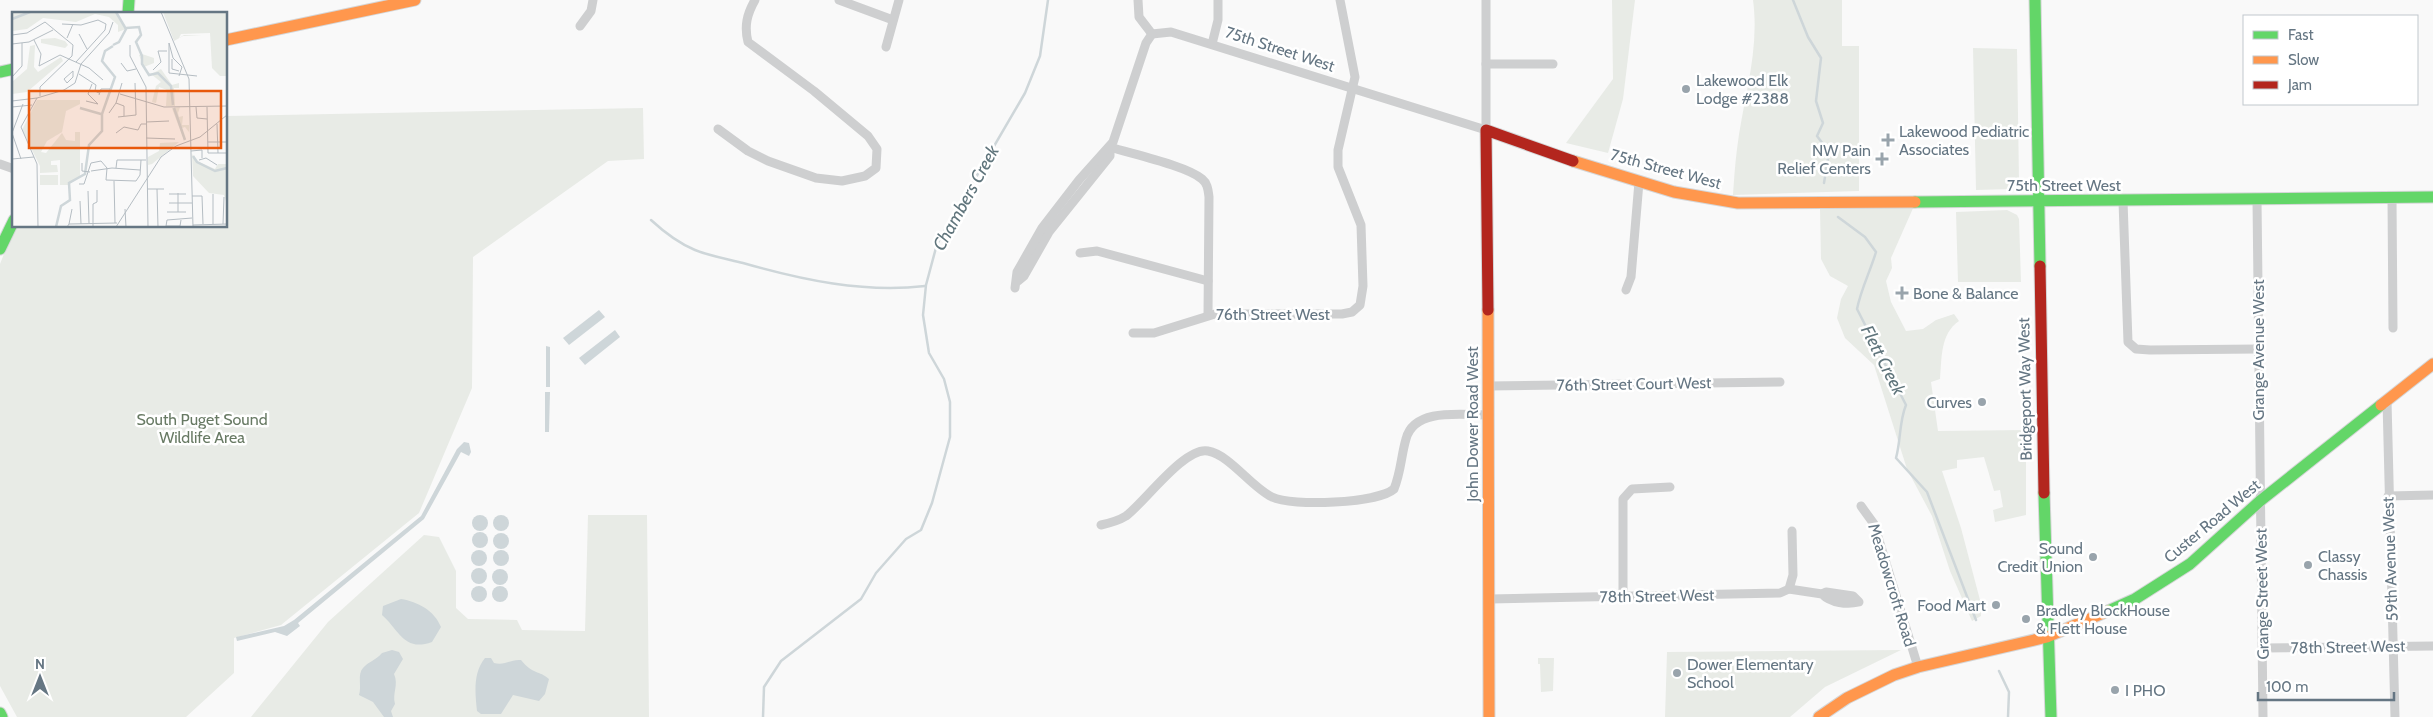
<svg xmlns="http://www.w3.org/2000/svg" width="2433" height="717" font-family="Cabin,sans-serif">
	<rect width="100%" height="100%" fill="#f9f9f9"/>
	<g fill="#e8ebe6">
		<path d="M1612,0H1635L1623,99L1608,153L1566,143L1613,79Z"/>
		<path d="M1753,0H1842V46H1859V191L1733,195C1734,180 1735,164 1737,149C1743,99 1760,51 1753,0Z"/>
		<path d="M1973,48L2017,49L2019,181L2012,189L1976,190Z"/>
		<path d="M643,108L644,159L608,161L473,257L472,388L419,513L281,625L234,638V673L186,717H17L0,686V264L15,226H226V116Z"/>
		<path d="M1914,206L1891,258L1892,268L1886,281L1891,302L1906,331L1923,329L1936,320L1954,314L1959,321C1940,334 1942,358 1940,379L1931,382L1938,431L2026,430V515L1995,522L1993,510L2003,507L2000,490L1994,491L1984,457L1957,460V468L1942,471L1961,528L1980,600L1981,616L1972,621L1950,571L1932,516L1907,469L1874,365L1845,338L1837,318L1841,299L1848,286L1830,276L1821,259L1820,209Z"/>
		<path d="M2007,210L2017,215L2019,219L2021,282H1958L1956,212Z"/>
		<path d="M588,515H647L649,717H251L328,622L424,535L439,537L456,571V608L468,619L517,620L522,630L585,631Z"/>
		<path d="M1901,650L1825,687L1790,717H1665L1667,652Z"/>
		<path d="M1538,658H1554L1553,691L1541,692L1540,664H1538Z"/>
	</g>
	<g fill="#ced6d9">
		<path d="M599,310L605,317L569,345L563,338Z"/>
		<path d="M615,330L620,337L585,365L579,358Z"/>
		<path d="M546,346L550,347V387H546Z"/>
		<path d="M545,392H550L549,432H545Z"/>
		<path d="M464,442L469,443L471,452L469,456L461,452L424,519L298,623L300,626L287,636L275,632L237,641L236,637L284,626L294,620L421,516L457,449Z"/>
		<circle cx="480" cy="523" r="8"/>
		<circle cx="501" cy="523" r="8"/>
		<circle cx="480" cy="540" r="8"/>
		<circle cx="501" cy="541" r="8"/>
		<circle cx="501" cy="558" r="8"/>
		<circle cx="479" cy="558" r="8"/>
		<circle cx="479" cy="576" r="8"/>
		<circle cx="500" cy="577" r="8"/>
		<circle cx="500" cy="594" r="8"/>
		<circle cx="479" cy="594" r="8"/>
		<path d="M401,599C418,602 434,610 441,627L432,642C404,652 400,631 382,615L383,606Z"/>
		<path d="M392,650L399,652L403,659L394,674C399,685 392,693 395,704L391,711L393,717H384L373,702L359,695C362,687 357,674 363,668C368,662 376,660 382,653Z"/>
		<path d="M485,658H491L494,663C505,666 510,659 521,660C533,675 539,670 549,679L545,694L539,701L513,695L501,714H481L477,711C475,692 473,673 485,658Z"/>
	</g>
	<g fill="none" stroke-linecap="round" stroke-linejoin="round">
		<g stroke="#ced6d9" stroke-width="2.5">
			<path d="M1793,0L1808,37L1821,58L1816,101L1823,123L1817,136L1829,152L1824,183"/>
			<path d="M1838,217L1865,237L1876,252C1870,272 1861,289 1857,309L1906,405C1899,422 1901,440 1896,458L1927,492L1976,620"/>
			<path d="M651,220C664,232 678,243 695,250C710,256 727,259 743,263C802,280 863,293 925,286"/>
			<path d="M1999,671L2009,692L2008,717"/>
			<path d="M763,717L764,687L781,661L861,599L876,573L906,539L921,530L932,503L950,437V402L944,379L929,353L923,315L926,285L937,244L1025,93L1040,56L1048,0"/>
		</g>
		<g stroke="#d5d6d7" stroke-width="13">
			<g id="fast">
				<path d="M2035,0L2040,266"/>
				<path d="M128,14L129,0"/>
				<path d="M0,72L14,69"/>
				<path d="M1915,202L2433,197"/>
				<path d="M0,249L14,220"/>
				<path d="M2044,493L2051,717"/>
				<path d="M2108,611L2135,599L2190,564L2260,501L2381,405"/>
				<path d="M0,713L2,717"/>
			</g>
		</g>
		<g stroke="#d5d6d7" stroke-width="13">
			<g id="slow">
				<path d="M226,40L415,0"/>
				<path d="M1573,161L1674,192L1738,203L1915,202"/>
				<path d="M1488,310L1489,717"/>
				<path d="M2381,405L2433,364"/>
				<path d="M1819,717L1847,698L1894,675L1918,667L2047,637L2108,611"/>
			</g>
		</g>
		<g stroke="#d5d6d7" stroke-width="13">
			<g id="jam">
				<path d="M2040,266L2044,493"/>
				<path d="M1488,310L1486,130L1573,161"/>
			</g>
		</g>
		<g stroke="#cecfd0" stroke-width="9">
			<path d="M839,0L893,20"/>
			<path d="M1138,0L1139,17L1152,34"/>
			<path d="M580,26L591,11L593,0"/>
			<path d="M1152,34L1171,32L1486,130V0"/>
			<path d="M1212,44L1218,20V0"/>
			<path d="M886,47L899,0"/>
			<path d="M1486,64H1553"/>
			<path d="M718,129L748,151L768,161L816,178L842,181L865,176L876,168L877,149L868,136L814,91L748,42C744,26 747,14 755,0"/>
			<path d="M1110,147C1132,154 1187,166 1202,179C1208,184 1208,190 1209,197L1208,315"/>
			<path d="M0,164L14,169"/>
			<path d="M2392,198L2393,328"/>
			<path d="M2257,200L2263,717"/>
			<path d="M2123,201L2128,342L2136,349L2150,350L2258,349"/>
			<path d="M1080,253L1097,251L1208,281"/>
			<path d="M1018,281L1024,276L1049,232L1110,156V147"/>
			<path d="M1015,288L1017,272L1042,228L1079,180L1113,142L1146,43L1152,34"/>
			<path d="M1626,290L1631,277L1639,182"/>
			<path d="M1133,333H1154L1215,314H1342L1352,312L1360,305L1363,286L1361,225L1338,167V150L1355,77L1340,0"/>
			<path d="M1489,386L1780,382"/>
			<path d="M2387,401L2395,717"/>
			<path d="M2388,496L2433,495"/>
			<path d="M1861,506L1874,524L1918,667"/>
			<path d="M1101,525C1110,523 1118,521 1126,516C1144,503 1185,446 1208,451C1230,455 1251,487 1272,497C1292,507 1378,503 1394,489C1401,472 1401,456 1406,439C1414,407 1463,415 1489,415"/>
			<path d="M1789,589L1793,575L1792,531"/>
			<path d="M1623,597V499L1632,489L1670,487"/>
			<path d="M1490,599L1780,593L1789,589L1822,594L1826,592L1853,596L1859,602C1847,605 1831,603 1822,594"/>
			<path d="M2263,648L2433,646"/>
		</g>
		<use href="#fast" stroke="#63d668" stroke-width="11"/>
		<use href="#slow" stroke="#ff974d" stroke-width="11"/>
		<use href="#jam" stroke="#b3261e" stroke-width="11"/>
	</g>
	<g fill="#99a4ac" stroke="#fff" stroke-width="2">
		<circle cx="1686" cy="89" r="5"/>
		<path d="M1885.5 132.5h5v5h5v5h-5v5h-5v-5h-5v-5h5z"/>
		<path d="M1879.5 151.5h5v5h5v5h-5v5h-5v-5h-5v-5h5z"/>
		<path d="M1899.5 285.5h5v5h5v5h-5v5h-5v-5h-5v-5h5z"/>
		<circle cx="1982" cy="402" r="5"/>
		<circle cx="2093" cy="557" r="5"/>
		<circle cx="2308" cy="565" r="5"/>
		<circle cx="1996" cy="605" r="5"/>
		<circle cx="2026" cy="619" r="5"/>
		<circle cx="1677" cy="673" r="5"/>
		<circle cx="2115" cy="690" r="5"/>
	</g>
	<g text-anchor="middle" dominant-baseline="central" stroke-width="5" stroke-linejoin="round" paint-order="stroke">
		<g font-size="16" fill="#657683" stroke="#fff">
			<text transform="translate(1280 49) rotate(18)">75th Street West</text>
			<text transform="translate(1666 169) rotate(15)">75th Street West</text>
			<text x="2064" y="185">75th Street West</text>
			<text x="1273" y="314">76th Street West</text>
			<text transform="translate(2258 350) rotate(-90)">Grange Avenue West</text>
			<text transform="translate(1634 384) rotate(-1)">76th Street Court West</text>
			<text transform="translate(2025 389) rotate(-91)">Bridgeport Way West</text>
			<text transform="translate(1472 424) rotate(-90)">John Dower Road West</text>
			<text transform="translate(2212 521) rotate(-40)">Custer Road West</text>
			<text transform="translate(2390 559) rotate(-92)">59th Avenue West</text>
			<text transform="translate(1892 585) rotate(73)">Meadowcroft Road</text>
			<text transform="translate(2262 594) rotate(-91)">Grange Street West</text>
			<text transform="translate(1657 596) rotate(-1)">78th Street West</text>
			<text transform="translate(2348 647) rotate(-1)">78th Street West</text>
		</g>
		<g font-size="16" fill="#657683" stroke="#fff" text-anchor="start">
			<text x="1696" y="80">Lakewood Elk<tspan x="1696" dy="18">Lodge #2388</tspan></text>
			<text x="1899" y="131">Lakewood Pediatric<tspan x="1899" dy="18">Associates</tspan></text>
			<text x="1871" y="150" text-anchor="end">NW Pain<tspan x="1871" dy="18">Relief Centers</tspan></text>
			<text x="1913" y="293">Bone &amp; Balance</text>
			<text x="1972" y="402" text-anchor="end">Curves</text>
			<text x="2083" y="548" text-anchor="end">Sound<tspan x="2083" dy="18">Credit Union</tspan></text>
			<text x="2318" y="556">Classy<tspan x="2318" dy="18">Chassis</tspan></text>
			<text x="1986" y="605" text-anchor="end">Food Mart</text>
			<text x="2036" y="610">Bradley BlockHouse<tspan x="2036" dy="18">&amp; Flett House</tspan></text>
			<text x="1687" y="664">Dower Elementary<tspan x="1687" dy="18">School</tspan></text>
			<text x="2125" y="690">I PHO</text>
		</g>
		<g font-size="16" fill="#687a64" stroke="#fff">
			<text x="202" y="419">South Puget Sound<tspan x="202" dy="18">Wildlife Area</tspan></text>
		</g>
		<g font-size="18" font-style="italic" fill="#60757c" stroke="#fff">
			<text transform="translate(966 198) rotate(-61)">Chambers Creek</text>
			<text transform="translate(1883 360) rotate(63)">Flett Creek</text>
		</g>
	</g>
	<g transform="translate(12 12)">
		<rect width="215" height="215" fill="#f9f9f9"/>
		<path d="M0,0H104L114,17L106,20V13L97,5L83,2L64,10L31,6L15,17L0,19ZM151,0H215V64H208L200,56L198,21L169,22L167,26L172,23L190,24H171L162,29ZM43,26L53,29L56,33L53,36L29,31V27ZM23,33L22,55L26,60L49,45L51,49L15,80L0,82V70L15,57L18,34ZM130,42L142,46V51L132,55L127,43ZM149,57L160,73L167,71V76H162L163,94H154L155,78L147,75L144,91L140,90L144,74L149,70L139,62ZM25,88H68V92L54,99L50,120L35,129L29,140L34,141L50,121L54,128L63,129V120H68V164L56,173H48V148L39,149V153H45L46,160L28,161V154L10,118ZM168,95L166,101L167,105L171,104L170,113H177V120L173,115L170,116L172,128L161,99L160,96ZM167,130L140,152L136,153V145L147,139L148,131ZM180,142L185,149L203,157L206,152H215V192L212,183L197,181L181,164ZM28,163H46V173H28Z" fill="#e8ebe6"/>
		<path fill="none" stroke="#ced6d9" stroke-width="2.5" d="M0,7L18,0M114,16L127,15L129,23L124,30L130,44V52L137,63L146,61L159,74L161,93M101,33L107,30L114,17L104,0M68,96L89,102M162,96L173,128M181,144L185,150L203,159L215,156M44,215L49,194L58,188L57,171L73,162L77,133L90,119V102L103,65L90,49L93,39L101,34"/>
		<path fill="none" stroke="#b5bdc3" stroke-width="1" d="M149,0L177,67L181,215M50,12L69,13L86,8L94,12L93,18L64,50M67,22L75,37M0,23L15,21L33,10L61,33L60,44L28,75V84M55,26L61,12M22,28L29,42L27,54L48,43L77,56L91,68M157,31V61L185,64M157,31L161,46M0,32L17,30L41,18M118,33V44L134,75L136,215M161,46L170,55L167,64M160,47V57L167,59M109,51L115,59L124,57M141,58L149,50L146,39H155M61,59V65L55,71L52,67ZM67,62L84,73L83,79L87,81M0,65L10,54V31M108,82L152,95L215,94M87,83L89,77H98M0,89L25,86M74,89L86,92L76,82L80,72M104,91L112,94V104M0,95L20,93M184,95L185,106L195,107M195,95L196,141H215M97,101L104,91L110,71M106,105L124,103L123,71M134,110L157,109M205,112L206,141M104,121L112,115L126,118L129,112H134M134,126L163,127M196,130H215M179,139L190,138V146M0,147L22,145M9,147L0,121L11,92M187,148L194,146L205,153M70,151V159L78,160M104,156L105,148H134M79,159L100,156L128,158M102,169L103,211M67,172H72L79,151L89,149L95,156L94,168L124,169L128,163L129,148M135,177H152M145,177L146,215M76,179L77,211M166,181V200M157,182H174M180,184H190L191,212M68,189L69,212M157,191H180M113,197L114,215M155,200H174M169,208L168,214H154L155,208L180,206M57,212L60,197M201,212V182M211,212L212,185M181,213L215,212M26,215L25,152L9,115L25,86L52,78L63,71L69,52L97,21L101,10M55,215L57,212L105,211M81,215V192L85,190V178M104,215L149,145L164,134L188,125L215,103"/>
		<path fill="#e8590c" fill-opacity="0.15" stroke="#e8590c" stroke-width="2.5" d="M17,79H209V136H17Z"/>
		<rect width="215" height="215" fill="none" stroke="#657683" stroke-width="2.5"/>
	</g>
	<rect x="2243" y="15" width="175" height="90" fill="#ffffff" stroke="#c1c8cd"/>
	<rect x="2253" y="31" width="25" height="8" fill="#63d668" stroke="#c1c8cd"/>
	<text x="2288" y="40" font-size="15" fill="#657683">Fast</text>
	<rect x="2253" y="56" width="25" height="8" fill="#ff974d" stroke="#c1c8cd"/>
	<text x="2288" y="65" font-size="15" fill="#657683">Slow</text>
	<rect x="2253" y="81" width="25" height="8" fill="#b3261e" stroke="#c1c8cd"/>
	<text x="2288" y="90" font-size="15" fill="#657683">Jam</text>
	<g transform="translate(40 677)" stroke="#ffffff" stroke-width="4" paint-order="stroke">
	<path d="M0-4L9 19L0 12L-9 19Z" fill="#657683"/>
	<text y="-8" font-size="14" font-weight="bold" text-anchor="middle" fill="#657683">N</text>
	</g>
	<path d="M2258 692v8h136v-8" fill="none" stroke="#657683" stroke-width="2.5"/>
	<text x="2266" y="692" font-size="15" fill="#657683" stroke="#ffffff" stroke-width="4" paint-order="stroke">100 m</text>
</svg>
